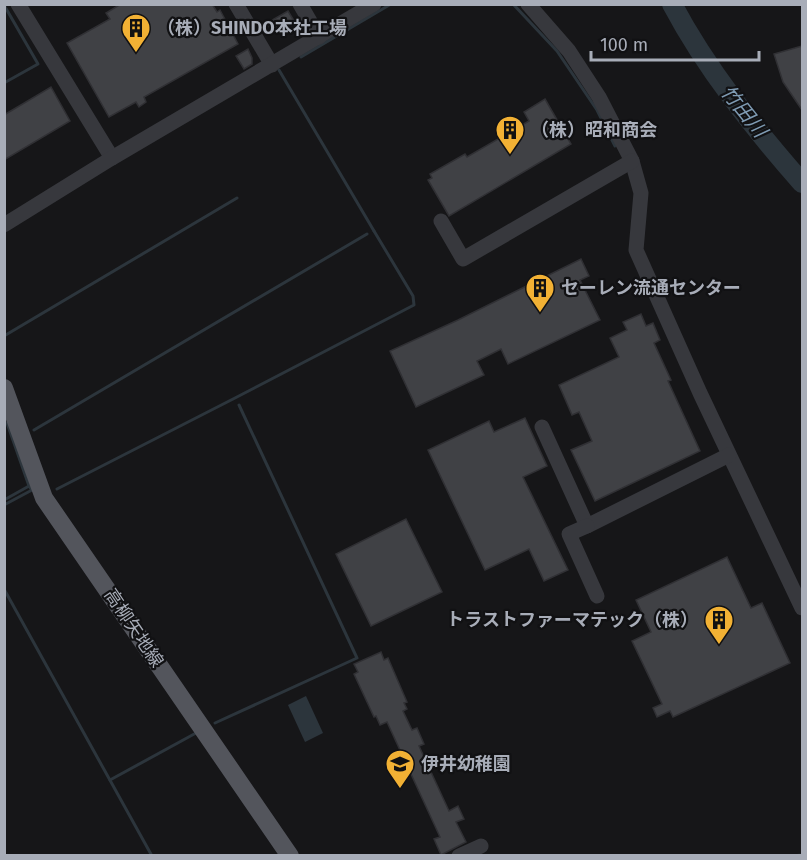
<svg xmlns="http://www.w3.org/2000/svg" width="807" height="860" font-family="'Fira Sans','Noto Sans JP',sans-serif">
	<rect width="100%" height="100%" fill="#161618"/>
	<path fill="#2c353c" d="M306,696L323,733L305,742L288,705Z"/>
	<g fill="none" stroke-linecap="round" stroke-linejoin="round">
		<g stroke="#2c353c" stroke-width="3">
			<path d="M513,4L557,51L597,110L615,146"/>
			<path d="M4,5L38,64L4,83"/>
			<path d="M301,57L391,4"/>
			<path d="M279,70L374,231"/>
			<path d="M4,336L237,198"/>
			<path d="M34,430L367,234"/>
			<path d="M57,489L235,398L414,305L413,296L374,231"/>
			<path d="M4,500L29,486"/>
			<path d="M4,505L32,490L29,486L7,423"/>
			<path d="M4,589L152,856"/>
			<path d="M215,723L357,658L239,405"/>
			<path d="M110,780L196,733"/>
			<path d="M792,856L802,855"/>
		</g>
		<path stroke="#2c353c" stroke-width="20" d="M672,4C707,70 754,128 802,183"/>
	</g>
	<g fill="#404145" stroke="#303034" stroke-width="1.5">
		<path d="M121,4H212L217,12L220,10L238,44L144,97L146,102L139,107L136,102L109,117L67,43L110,19L106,13Z"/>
		<path d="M288,11L294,21L272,32L267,23Z"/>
		<path d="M802,46V110L783,82L774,54Z"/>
		<path d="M248,49L252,58V64L244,69L236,56Z"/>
		<path d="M51,87L70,121L4,160V115Z"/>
		<path d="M545,99L571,144L449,216L428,180L432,178L430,174L465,154L467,157L529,121L524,112Z"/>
		<path d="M581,259L589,276L580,280L600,320L508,364L501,349L477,361L484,375L416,407L390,351L458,320Z"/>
		<path d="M641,314L646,326L653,323L660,340L654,343L671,380L668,381L700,451L595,501L571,450L592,441L579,412L572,415L559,385L619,357L610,338L627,330L623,322Z"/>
		<path d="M525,418L547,466L523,477L568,570L544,581L529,549L485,570L428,450L489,421L494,432Z"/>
		<path d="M406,519L442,592L371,626L336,554Z"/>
		<path d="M727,557L751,608L762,603L790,663L673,717L670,711L657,717L653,708L662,704L632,641L651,632L636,600Z"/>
		<path d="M381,652L384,660L388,658L407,702L404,703L407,709L403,711L412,730L417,728L424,744L419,746L449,811L458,806L464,819L456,822L466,842L441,855L434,839L440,837L387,722L380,725L376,716L374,717L354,674L358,672L354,664Z"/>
	</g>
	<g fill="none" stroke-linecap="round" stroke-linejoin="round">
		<g stroke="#37383d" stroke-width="15">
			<path d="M18,4L112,158"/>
			<path d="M236,4L272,65"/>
			<path d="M300,4L319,37"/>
			<path d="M528,4L569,51L599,97L632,161L641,193L636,250L700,393L802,608"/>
			<path d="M441,221L463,259L632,161"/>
			<path d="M4,225L112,158L374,4"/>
			<path d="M542,427L587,526L729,455"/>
			<path d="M587,526L569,534L597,596"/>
			<path d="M459,856L481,846"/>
		</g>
		<path stroke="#53555c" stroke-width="18" d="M4,388L44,498L290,856"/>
	</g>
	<defs>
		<g id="building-pin" transform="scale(1.5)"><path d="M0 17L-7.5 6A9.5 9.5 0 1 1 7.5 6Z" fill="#f2b134" stroke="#111113"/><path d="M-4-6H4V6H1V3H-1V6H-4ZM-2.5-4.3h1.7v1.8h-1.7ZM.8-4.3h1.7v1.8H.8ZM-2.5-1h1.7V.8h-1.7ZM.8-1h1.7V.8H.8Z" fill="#111"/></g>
		<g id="school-pin" transform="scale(1.5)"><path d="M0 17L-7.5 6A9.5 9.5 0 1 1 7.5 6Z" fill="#f2b134" stroke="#111113"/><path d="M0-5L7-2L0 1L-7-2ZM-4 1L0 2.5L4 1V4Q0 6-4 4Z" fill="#111"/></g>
	</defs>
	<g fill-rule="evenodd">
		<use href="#building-pin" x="136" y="28"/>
		<use href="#building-pin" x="510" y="130"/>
		<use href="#building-pin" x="540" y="288"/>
		<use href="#building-pin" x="719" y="620"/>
		<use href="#school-pin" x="400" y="764"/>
	</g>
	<g text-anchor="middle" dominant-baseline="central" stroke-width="4.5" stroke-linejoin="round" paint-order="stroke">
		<g font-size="18" font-weight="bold" fill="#a8adb8" stroke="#111113" text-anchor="start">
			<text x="157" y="28">（株）SHINDO本社工場</text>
			<text x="531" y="130">（株）昭和商会</text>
			<text x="561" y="288">セーレン流通センター</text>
			<text x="698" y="620" text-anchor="end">トラストファーマテック（株）</text>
			<text x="421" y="764">伊井幼稚園</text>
		</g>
		<g font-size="18" fill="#a8adb8" stroke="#111113">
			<text transform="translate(134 628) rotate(56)">高柳矢地線</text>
		</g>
		<g font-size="20" font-style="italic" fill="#7f9bb3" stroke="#111113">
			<text transform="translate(744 111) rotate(51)">竹田川</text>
		</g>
	</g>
	<rect width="807" height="860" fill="none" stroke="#a8adb8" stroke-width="12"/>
	<path d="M591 51v9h168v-9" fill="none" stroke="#a8adb8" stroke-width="3"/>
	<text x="600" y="51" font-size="18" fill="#a8adb8" stroke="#111113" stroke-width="4.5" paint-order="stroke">100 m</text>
</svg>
